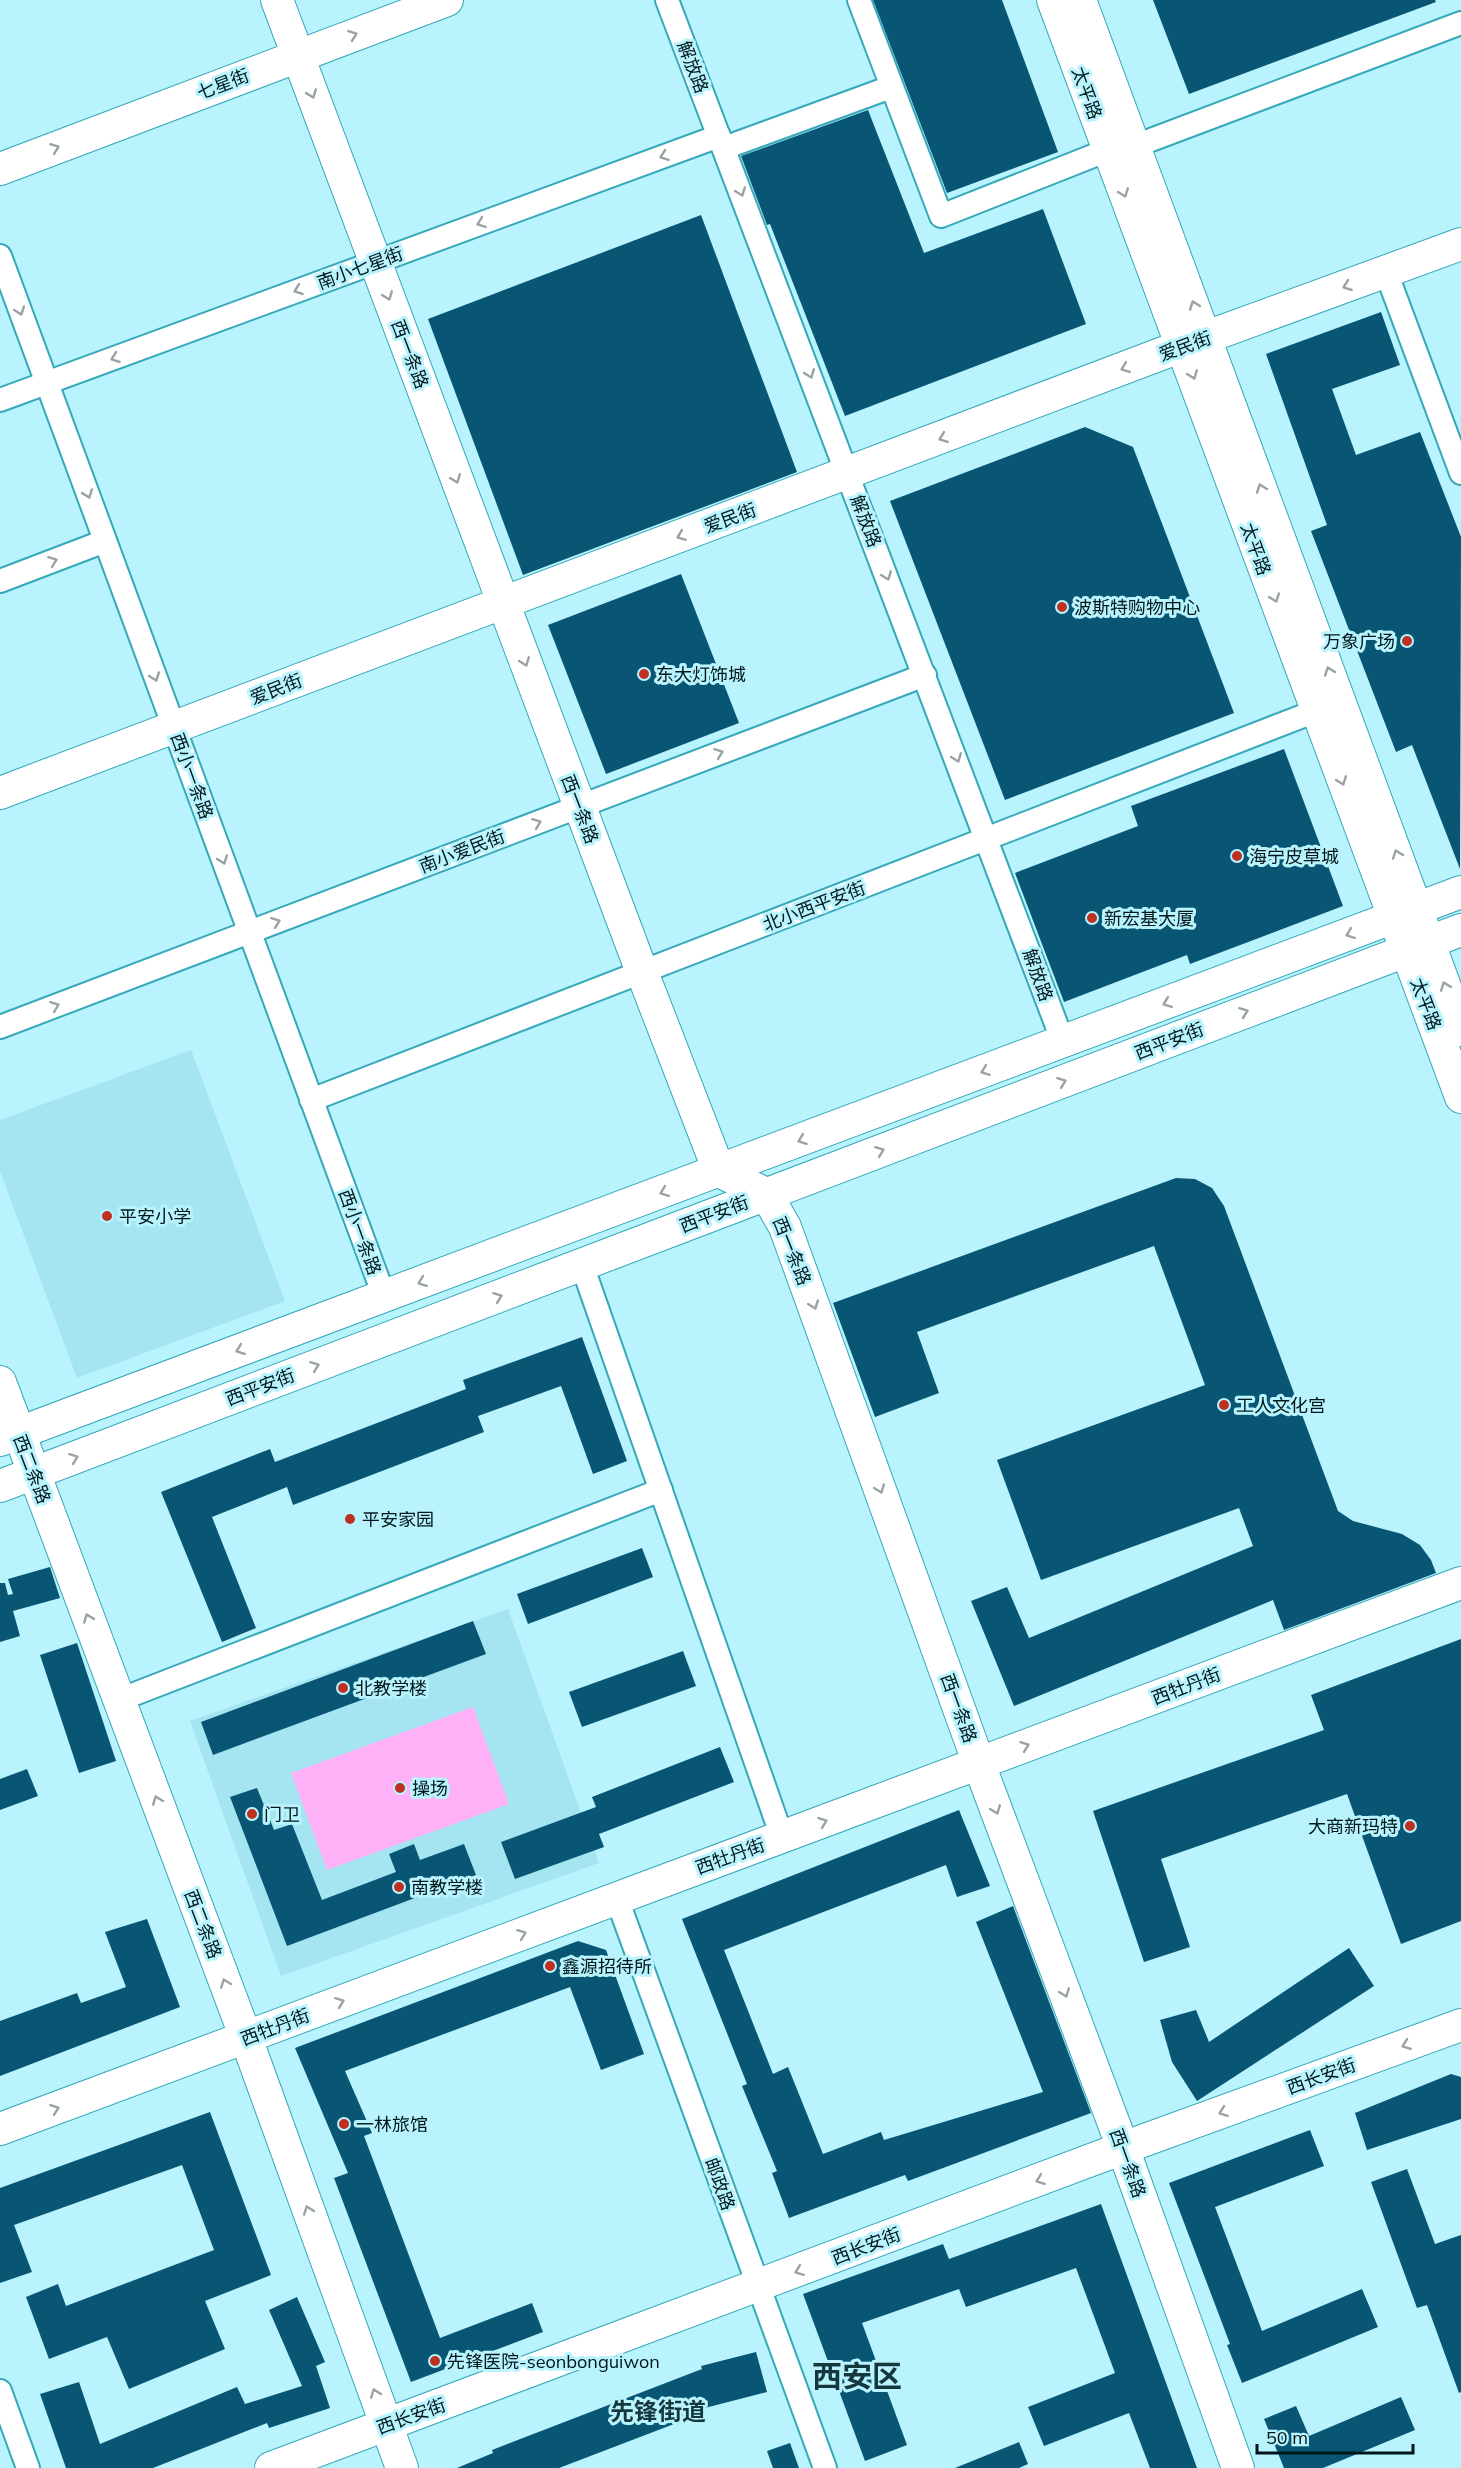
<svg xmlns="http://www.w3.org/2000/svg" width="1461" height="2468" font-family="Mulish,'Noto Sans SC',sans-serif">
	<rect width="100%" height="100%" fill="#b8f3fe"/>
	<g fill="#a5e5f1">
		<path d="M191,1050L285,1301L77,1378L0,1171V1120Z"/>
		<path d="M508,1609L599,1863L281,1976L190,1721Z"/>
	</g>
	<path fill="#ffb1f7" d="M473,1707L509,1804L327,1870L291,1773Z"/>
	<g fill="#085673">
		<path d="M873,0H1002L1058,152L947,193Z"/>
		<path d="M1153,0H1435L1436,2L1189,94Z"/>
		<path d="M868,110L924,253L1043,209L1086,324L845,416L770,224L767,225L741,156Z"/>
		<path d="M701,215L797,472L523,575L428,319Z"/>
		<path d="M1381,312L1400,365L1332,389L1356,455L1420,432L1461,537L1460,869L1412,745L1396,752L1311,531L1327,525L1266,354Z"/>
		<path d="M1085,427L1133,447L1234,713L1005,800L890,501Z"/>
		<path d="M681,574L739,723L606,774L548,625Z"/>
		<path d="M1284,749L1343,906L1190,964L1187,955L1064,1002L1015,873L1138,826L1131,806Z"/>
		<path d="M1176,1178L1195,1179L1212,1188L1224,1206L1338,1511L1353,1521L1402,1534L1420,1545L1431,1560L1436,1573L1284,1630L1273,1600L1014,1706L971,1601L1007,1587L1029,1638L1253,1546L1239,1508L1041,1580L997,1460L1205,1385L1154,1246L917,1332L939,1393L875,1417L833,1303Z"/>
		<path d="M582,1337L627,1461L593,1474L561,1386L478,1416L484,1432L293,1505L287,1487L212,1517L256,1628L222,1642L161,1492L270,1449L275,1462L466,1389L463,1380Z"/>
		<path d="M642,1548L653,1577L528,1624L517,1594Z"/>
		<path d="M50,1567L60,1598L13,1611L20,1636L0,1642V1583H5L8,1595L13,1594L8,1579Z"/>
		<path d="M473,1621L486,1654L213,1755L201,1722Z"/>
		<path d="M1461,1639V1921L1401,1944L1347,1794L1161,1859L1190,1947L1144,1962L1093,1811L1324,1730L1311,1695Z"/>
		<path d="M77,1643L116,1761L79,1773L40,1655Z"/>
		<path d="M683,1651L696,1686L582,1727L569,1692Z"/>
		<path d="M720,1747L734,1782L599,1834L604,1847L515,1879L501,1842L596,1807L592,1797Z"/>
		<path d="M27,1769L38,1796L0,1810V1779Z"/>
		<path d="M257,1788L274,1830L292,1824L322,1900L396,1872L389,1854L414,1844L420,1860L464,1844L476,1875L287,1946L230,1797Z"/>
		<path d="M959,1810L990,1886L957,1897L946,1865L724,1950L773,2074L788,2067L823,2154L881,2132L884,2140L1043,2092L976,1922L1013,1906L1091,2113L908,2181L905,2175L789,2218L772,2173L777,2171L742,2086L747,2084L682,1919Z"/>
		<path d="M147,1919L180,2007L0,2076V2021L77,1993L81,2003L126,1987L105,1932Z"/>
		<path d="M578,1941L606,1950L644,2054L601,2070L570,1987L345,2071L372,2133L364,2136L440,2338L532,2303L543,2332L411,2382L334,2178L348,2173L295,2048Z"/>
		<path d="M1349,1948L1374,1986L1197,2101L1172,2062L1160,2020L1196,2010L1209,2042Z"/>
		<path d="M1451,2074L1461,2077V2119L1367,2150L1355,2113Z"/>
		<path d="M210,2112L271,2275L205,2301L225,2349L129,2389L107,2337L49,2359L26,2297L58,2284L66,2306L214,2250L182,2165L14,2225L32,2272L0,2283V2188Z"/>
		<path d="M1310,2130L1324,2166L1215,2207L1262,2331L1362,2289L1378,2327L1242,2383L1227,2345L1230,2344L1169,2183Z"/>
		<path d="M1407,2169L1435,2244L1461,2235V2392L1459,2393L1427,2305L1417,2308L1371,2182Z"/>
		<path d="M1101,2204L1197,2468H1150L1129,2413L1044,2446L1028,2407L1115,2373L1076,2268L966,2307L959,2289L862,2323L907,2445L865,2461L803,2294L943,2244L949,2259Z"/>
		<path d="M297,2297L325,2362L316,2366L330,2408L269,2428L267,2423L153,2468H66L40,2394L79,2382L100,2444L237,2387L245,2404L302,2386L269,2310Z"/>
		<path d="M756,2352L767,2392L693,2411L695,2416L559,2468H457L493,2453L492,2450L702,2369L701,2366Z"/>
		<path d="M1401,2397L1415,2430L1323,2468H1284L1264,2419L1296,2406L1309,2436Z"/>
		<path d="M1019,2442L1028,2464L1019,2468H955Z"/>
		<path d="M790,2443L799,2468H773L767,2451Z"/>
	</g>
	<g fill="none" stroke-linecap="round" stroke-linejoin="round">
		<g stroke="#35a8ba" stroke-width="26">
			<g id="street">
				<path d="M667,0L1063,1042"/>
				<path d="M859,0L941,216L1108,150"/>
				<path d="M1135,146L1461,23"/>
				<path d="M724,148L891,87"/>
				<path d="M0,256L384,1296"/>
				<path d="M1386,272L1461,473"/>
				<path d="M0,400L719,136"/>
				<path d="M0,581L105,541"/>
				<path d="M0,1027L925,675"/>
				<path d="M311,1100L1316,711"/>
				<path d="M582,1265L782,1837"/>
				<path d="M119,1700L661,1490"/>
				<path d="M617,1899L825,2468"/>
				<path d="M0,2391L28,2468"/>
			</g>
		</g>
		<g stroke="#35a8ba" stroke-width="34">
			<g id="secondary">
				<path d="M277,0L642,972L719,1171L766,1194L785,1227L979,1764L1123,2148L1238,2468"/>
				<path d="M1053,0L1461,1097"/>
				<path d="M1080,0L1461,1030"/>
				<path d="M0,169L447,0"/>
				<path d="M0,793L1182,346L1461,244"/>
				<path d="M0,1382L246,2038L402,2468"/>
				<path d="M0,1440L1461,892"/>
				<path d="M0,1486L1461,930"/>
				<path d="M0,2129L1461,1583"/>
				<path d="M271,2468L1123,2148L1461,2025"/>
			</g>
		</g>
		<use href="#street" stroke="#fff" stroke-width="22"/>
		<use href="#secondary" stroke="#fff" stroke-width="32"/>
	</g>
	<defs><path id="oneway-chevron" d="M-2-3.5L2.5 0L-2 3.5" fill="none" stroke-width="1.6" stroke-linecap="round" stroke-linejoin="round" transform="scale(1.5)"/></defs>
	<g stroke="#99a2a4">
		<use href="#oneway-chevron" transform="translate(353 35) rotate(-20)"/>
		<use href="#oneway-chevron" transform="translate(312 94) rotate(69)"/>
		<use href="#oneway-chevron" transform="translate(55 148) rotate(-21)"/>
		<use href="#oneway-chevron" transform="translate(664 156) rotate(160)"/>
		<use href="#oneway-chevron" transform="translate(741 192) rotate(69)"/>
		<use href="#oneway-chevron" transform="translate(1124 193) rotate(69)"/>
		<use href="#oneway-chevron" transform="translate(481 223) rotate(160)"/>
		<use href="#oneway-chevron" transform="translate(1347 286) rotate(160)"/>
		<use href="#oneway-chevron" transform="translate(298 290) rotate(160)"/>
		<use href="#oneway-chevron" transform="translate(388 296) rotate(69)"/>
		<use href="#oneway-chevron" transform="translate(1194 305) rotate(-110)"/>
		<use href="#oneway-chevron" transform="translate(20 311) rotate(70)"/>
		<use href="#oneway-chevron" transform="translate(115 358) rotate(160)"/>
		<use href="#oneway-chevron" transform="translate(1125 368) rotate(159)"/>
		<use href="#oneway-chevron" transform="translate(810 374) rotate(69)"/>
		<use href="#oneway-chevron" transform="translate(1193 375) rotate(70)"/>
		<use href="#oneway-chevron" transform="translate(943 438) rotate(159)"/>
		<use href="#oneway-chevron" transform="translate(456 479) rotate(69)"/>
		<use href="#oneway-chevron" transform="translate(1261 488) rotate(-110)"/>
		<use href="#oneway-chevron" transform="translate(88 494) rotate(70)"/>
		<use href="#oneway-chevron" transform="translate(681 536) rotate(159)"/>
		<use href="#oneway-chevron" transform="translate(53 561) rotate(-21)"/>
		<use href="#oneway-chevron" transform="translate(887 576) rotate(69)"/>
		<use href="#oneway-chevron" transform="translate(1275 598) rotate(70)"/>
		<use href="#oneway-chevron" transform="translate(525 662) rotate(69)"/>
		<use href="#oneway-chevron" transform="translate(1329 671) rotate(-110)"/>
		<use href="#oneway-chevron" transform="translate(155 677) rotate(70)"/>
		<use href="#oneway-chevron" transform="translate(719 753) rotate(-21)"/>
		<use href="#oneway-chevron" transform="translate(957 758) rotate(69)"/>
		<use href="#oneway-chevron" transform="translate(1342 781) rotate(69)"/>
		<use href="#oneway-chevron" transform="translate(537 823) rotate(-21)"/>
		<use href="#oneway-chevron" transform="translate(1397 854) rotate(-110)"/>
		<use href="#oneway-chevron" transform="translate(223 860) rotate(70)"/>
		<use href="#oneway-chevron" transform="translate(276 922) rotate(-21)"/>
		<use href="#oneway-chevron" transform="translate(1350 934) rotate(159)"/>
		<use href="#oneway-chevron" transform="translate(1445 986) rotate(-110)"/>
		<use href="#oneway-chevron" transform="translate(1167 1003) rotate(159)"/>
		<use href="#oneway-chevron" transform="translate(55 1006) rotate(-21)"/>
		<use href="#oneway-chevron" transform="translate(1244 1012) rotate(-21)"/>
		<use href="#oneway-chevron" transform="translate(985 1071) rotate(159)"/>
		<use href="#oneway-chevron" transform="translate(1062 1082) rotate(-21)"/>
		<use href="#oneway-chevron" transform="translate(802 1140) rotate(159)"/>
		<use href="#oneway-chevron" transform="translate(880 1151) rotate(-21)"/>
		<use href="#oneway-chevron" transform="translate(664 1192) rotate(159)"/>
		<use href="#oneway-chevron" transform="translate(422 1282) rotate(159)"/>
		<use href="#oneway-chevron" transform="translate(498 1297) rotate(-21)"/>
		<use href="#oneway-chevron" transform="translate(814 1305) rotate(70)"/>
		<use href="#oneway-chevron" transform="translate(240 1350) rotate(159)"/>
		<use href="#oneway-chevron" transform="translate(315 1366) rotate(-21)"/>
		<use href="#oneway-chevron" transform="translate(74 1458) rotate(-21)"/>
		<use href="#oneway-chevron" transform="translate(880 1489) rotate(70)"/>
		<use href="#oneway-chevron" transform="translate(88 1618) rotate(-111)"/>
		<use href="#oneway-chevron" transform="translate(1025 1746) rotate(-21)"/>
		<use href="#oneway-chevron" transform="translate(157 1800) rotate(-111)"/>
		<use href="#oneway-chevron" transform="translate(996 1810) rotate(69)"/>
		<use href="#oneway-chevron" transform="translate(823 1822) rotate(-20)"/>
		<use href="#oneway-chevron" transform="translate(522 1934) rotate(-21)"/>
		<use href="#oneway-chevron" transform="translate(225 1983) rotate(-111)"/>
		<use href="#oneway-chevron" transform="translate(1065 1993) rotate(69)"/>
		<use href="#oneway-chevron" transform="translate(340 2002) rotate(-21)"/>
		<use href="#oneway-chevron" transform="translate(1406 2045) rotate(160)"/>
		<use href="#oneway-chevron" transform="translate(55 2109) rotate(-20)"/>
		<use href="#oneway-chevron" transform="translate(1223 2112) rotate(160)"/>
		<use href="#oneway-chevron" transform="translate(1040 2180) rotate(159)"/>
		<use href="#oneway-chevron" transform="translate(308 2210) rotate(-110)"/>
		<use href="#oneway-chevron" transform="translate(799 2271) rotate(159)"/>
		<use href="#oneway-chevron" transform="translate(375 2393) rotate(-110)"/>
	</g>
	<g fill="#be3122" stroke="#b8f3fe" stroke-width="2">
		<circle cx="1062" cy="607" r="6"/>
		<circle cx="1407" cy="641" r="6"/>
		<circle cx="644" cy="674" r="6"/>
		<circle cx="1237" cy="856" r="6"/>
		<circle cx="1092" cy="918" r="6"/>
		<circle cx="107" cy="1216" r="6"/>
		<circle cx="1224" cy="1405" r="6"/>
		<circle cx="350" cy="1519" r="6"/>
		<circle cx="343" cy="1688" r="6"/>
		<circle cx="400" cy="1788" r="6"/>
		<circle cx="252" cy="1814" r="6"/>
		<circle cx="1410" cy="1826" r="6"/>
		<circle cx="399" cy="1887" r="6"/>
		<circle cx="550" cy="1966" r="6"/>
		<circle cx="344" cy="2124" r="6"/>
		<circle cx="435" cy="2361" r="6"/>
	</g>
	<g text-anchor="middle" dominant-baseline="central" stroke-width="6" stroke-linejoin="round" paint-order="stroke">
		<g font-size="18" fill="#01171b" stroke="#b8f3fe">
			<text transform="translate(693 67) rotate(69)">解放路</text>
			<text transform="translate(223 84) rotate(-21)">七星街</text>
			<text transform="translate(1087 93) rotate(70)">太平路</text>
			<text transform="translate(360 268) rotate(-20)">南小七星街</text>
			<text transform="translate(1185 346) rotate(-20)">爱民街</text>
			<text transform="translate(410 354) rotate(69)">西一条路</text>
			<text transform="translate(730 518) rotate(-20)">爱民街</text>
			<text transform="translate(866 521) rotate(69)">解放路</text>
			<text transform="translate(1256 549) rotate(70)">太平路</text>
			<text transform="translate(276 689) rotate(-21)">爱民街</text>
			<text transform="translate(192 776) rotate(70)">西小一条路</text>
			<text transform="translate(580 809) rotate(69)">西一条路</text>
			<text transform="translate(462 851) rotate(-21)">南小爱民街</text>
			<text transform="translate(814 906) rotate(-21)">北小西平安街</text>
			<text transform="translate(1038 975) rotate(70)">解放路</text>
			<text transform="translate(1426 1004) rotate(69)">太平路</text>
			<text transform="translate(1169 1041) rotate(-21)">西平安街</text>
			<text transform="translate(714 1214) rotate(-21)">西平安街</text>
			<text transform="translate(360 1232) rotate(70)">西小一条路</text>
			<text transform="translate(792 1251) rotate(68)">西一条路</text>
			<text transform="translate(260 1387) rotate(-21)">西平安街</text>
			<text transform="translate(32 1469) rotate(69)">西二条路</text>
			<text transform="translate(1186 1686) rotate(-21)">西牡丹街</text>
			<text transform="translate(959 1708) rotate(70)">西一条路</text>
			<text transform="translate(730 1856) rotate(-20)">西牡丹街</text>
			<text transform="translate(203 1924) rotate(69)">西二条路</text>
			<text transform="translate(275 2027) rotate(-21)">西牡丹街</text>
			<text transform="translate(1321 2076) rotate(-20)">西长安街</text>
			<text transform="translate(1128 2163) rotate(70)">西一条路</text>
			<text transform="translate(720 2184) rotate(70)">邮政路</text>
			<text transform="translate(866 2246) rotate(-21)">西长安街</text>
			<text transform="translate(411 2416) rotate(-20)">西长安街</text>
		</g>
		<g font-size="18" fill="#01171b" stroke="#b8f3fe" text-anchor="start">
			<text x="1074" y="607">波斯特购物中心</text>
			<text x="1395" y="641" text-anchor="end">万象广场</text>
			<text x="656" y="674">东大灯饰城</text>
			<text x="1249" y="856">海宁皮草城</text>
			<text x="1104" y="918">新宏基大厦</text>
			<text x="119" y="1216">平安小学</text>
			<text x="1236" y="1405">工人文化宫</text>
			<text x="362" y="1519">平安家园</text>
			<text x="355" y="1688">北教学楼</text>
			<text x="412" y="1788">操场</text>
			<text x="264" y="1814">门卫</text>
			<text x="1398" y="1826" text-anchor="end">大商新玛特</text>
			<text x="411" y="1887">南教学楼</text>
			<text x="562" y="1966">鑫源招待所</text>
			<text x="356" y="2124">一林旅馆</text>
			<text x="447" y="2361">先锋医院-seonbonguiwon</text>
		</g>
		<g font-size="24" font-weight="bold" fill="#15383e" stroke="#b8f3fe">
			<text x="658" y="2411">先锋街道</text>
		</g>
		<g font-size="30" font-weight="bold" fill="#15383e" stroke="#b8f3fe">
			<text x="857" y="2376">西安区</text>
		</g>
	</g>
	<path d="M1257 2444v9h156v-9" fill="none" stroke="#01171b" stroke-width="3"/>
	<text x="1266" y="2444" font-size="18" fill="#01171b" stroke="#b8f3fe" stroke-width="4.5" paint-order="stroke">50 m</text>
</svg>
